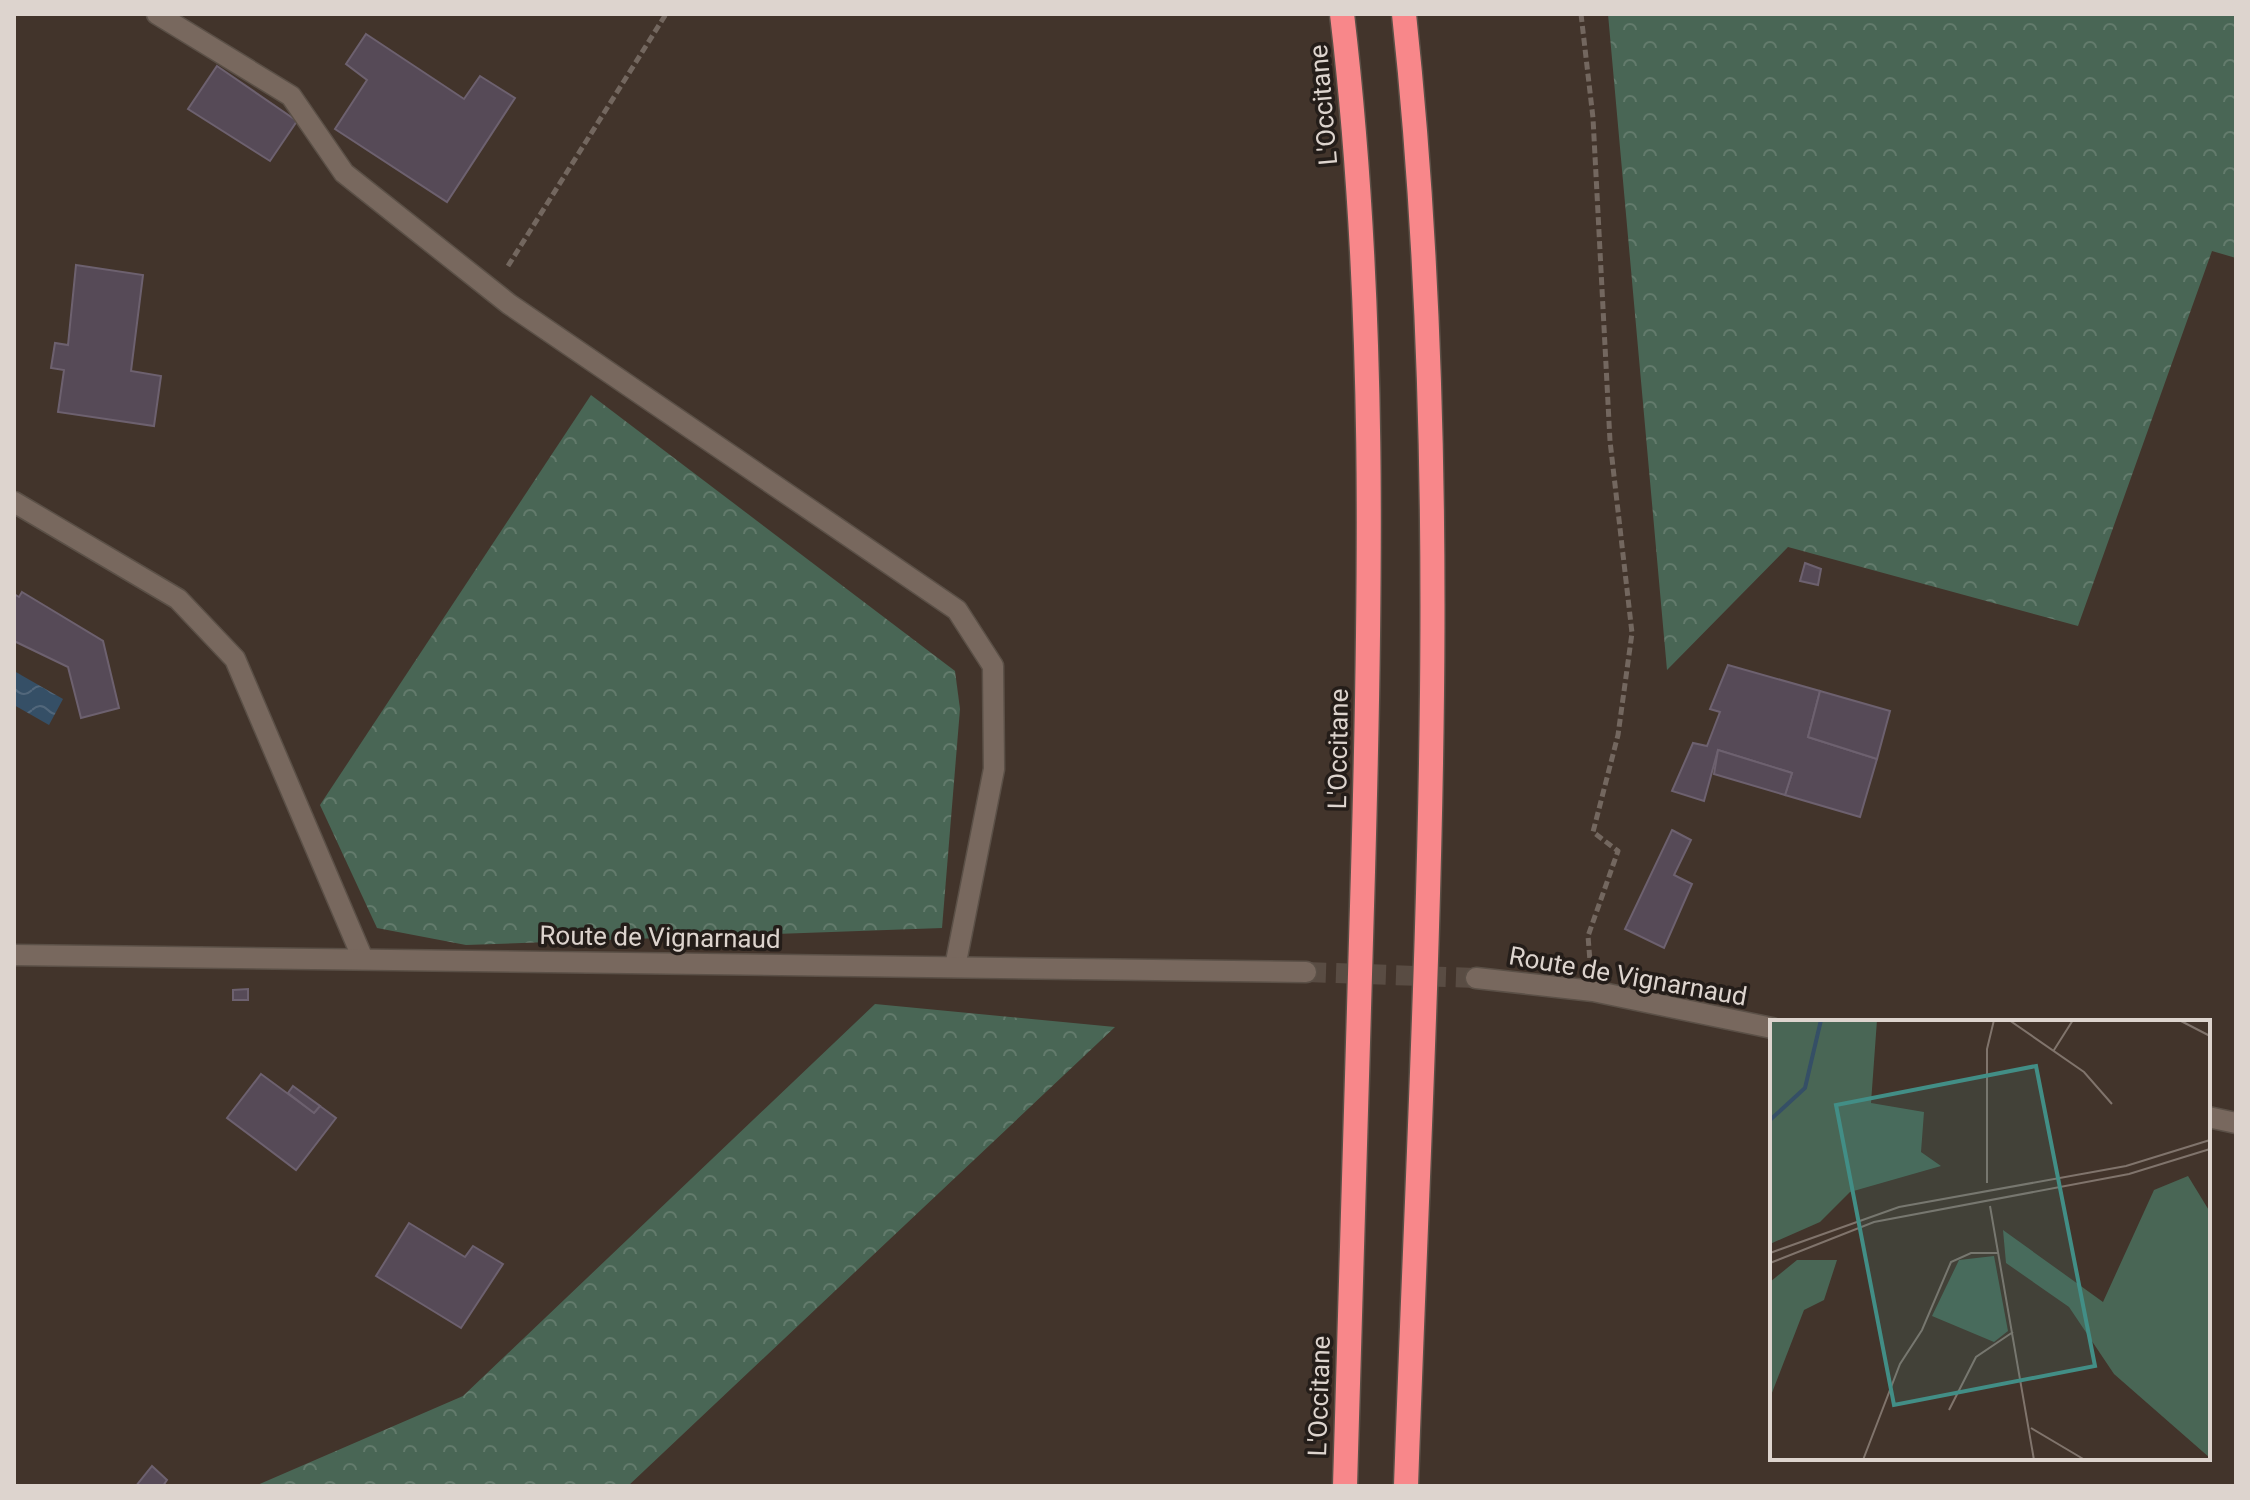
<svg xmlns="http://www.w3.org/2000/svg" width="2250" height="1500" font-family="Roboto,sans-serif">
	<defs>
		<pattern id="forest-crowns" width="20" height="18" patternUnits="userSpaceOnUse" patternTransform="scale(2)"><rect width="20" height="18" fill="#496655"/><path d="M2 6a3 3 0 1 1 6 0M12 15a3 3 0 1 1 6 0" fill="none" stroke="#637b6c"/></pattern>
		<pattern id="water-waves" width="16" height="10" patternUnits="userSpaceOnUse" patternTransform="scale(2)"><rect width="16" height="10" fill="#354f66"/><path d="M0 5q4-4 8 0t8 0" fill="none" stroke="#52677b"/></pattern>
	</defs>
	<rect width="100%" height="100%" fill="#42342b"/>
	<g fill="url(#forest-crowns)">
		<path d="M1608,14H2236V258L2212,251L2078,626L1788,547L1667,670Z"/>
		<path d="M591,395L955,671L960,709L942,928L466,945L377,928L320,805Z"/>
		<path d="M875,1004L1115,1027L628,1486H255L463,1396Z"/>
	</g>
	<path fill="url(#water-waves)" d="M14,671L63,699L49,725L14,705Z"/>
	<g fill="#564a57" stroke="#6d616f" stroke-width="2">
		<path d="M366,34L464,99L480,76L515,98L447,202L335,129L367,80L346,64Z"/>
		<path d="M217,66L297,121L270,161L188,109Z"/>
		<path d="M76,265L143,275L131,371L161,376L154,426L58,412L64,370L51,368L55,343L68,345Z"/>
		<path d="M1805,563L1821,569L1818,585L1800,581Z"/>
		<path d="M22,592L103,641L119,708L81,718L68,667L14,641V594L19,597Z"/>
		<path d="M1728,665L1820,691L1808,737L1877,759L1860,817L1785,795L1792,773L1718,750L1704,801L1672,791L1693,743L1707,746L1720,712L1710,709Z"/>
		<path d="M1820,691L1890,711L1877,759L1808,737Z"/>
		<path d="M1718,750L1792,773L1785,795L1714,774Z"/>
		<path d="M1672,830L1691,840L1674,875L1692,884L1664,948L1625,929Z"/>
		<path d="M248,989V1000H233V990Z"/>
		<path d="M261,1074L314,1113L320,1106L336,1118L296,1170L227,1118Z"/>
		<path d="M293,1086L320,1106L314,1113L288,1093Z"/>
		<path d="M409,1223L465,1257L473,1246L503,1264L461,1328L376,1276Z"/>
		<path d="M152,1466L167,1480L163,1486H136Z"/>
	</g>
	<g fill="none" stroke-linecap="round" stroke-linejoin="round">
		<path stroke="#594c43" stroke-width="20" stroke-dasharray="20 10" stroke-linecap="butt" d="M1306,972L1476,978"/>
		<g stroke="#5b5047" stroke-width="23">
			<g id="minor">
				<path d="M157,14L291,96L344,173L509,304L957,610L993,666L994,769L955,967"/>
				<path d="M14,502L178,599L235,659L363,959"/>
				<path d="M14,955L1306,972"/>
				<path d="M1476,978L1593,991L1772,1028"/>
				<path d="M2208,1117L2236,1123"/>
			</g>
		</g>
		<g stroke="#5b5047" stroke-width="27">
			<g id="highway">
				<path d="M1342,14C1376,299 1371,586 1363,872C1357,1076 1351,1281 1345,1486"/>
				<path d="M1404,14C1457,502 1423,997 1406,1486"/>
			</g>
		</g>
		<g stroke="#73675f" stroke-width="5" stroke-dasharray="8 4" stroke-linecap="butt">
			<path d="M1581,14L1593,118L1610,441L1632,633L1618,735L1593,832L1618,851L1588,936L1590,961"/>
			<path d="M508,266L666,14"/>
		</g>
		<use href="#minor" stroke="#78685e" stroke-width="20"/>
		<use href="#highway" stroke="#f8878a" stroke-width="24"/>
	</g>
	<g text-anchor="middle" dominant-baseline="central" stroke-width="7" stroke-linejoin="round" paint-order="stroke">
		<g font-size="26" fill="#ddd4ce" stroke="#241d19">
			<text transform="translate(1323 105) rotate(-95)">L'Occitane</text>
			<text transform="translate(1338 749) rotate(-89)">L'Occitane</text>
			<text transform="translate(660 937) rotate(1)">Route de Vignarnaud</text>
			<text transform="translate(1628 976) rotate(10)">Route de Vignarnaud</text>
			<text transform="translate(1319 1396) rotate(-88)">L'Occitane</text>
		</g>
	</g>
	<g transform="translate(1770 1020)">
		<rect width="440" height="440" fill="#42342b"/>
		<path d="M0,0H107L101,83L154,92L151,132L171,146L80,172L50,202L0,224ZM418,156L440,192V438L344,354L299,287L236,243L233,210L333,282L384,170ZM224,236L238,311L224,322L162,296L189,240ZM27,240H67L54,280L34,290L0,378V262Z" fill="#496655"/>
		<path fill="none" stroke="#354f66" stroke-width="4" d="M0,100L35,68L51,0"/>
		<path fill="none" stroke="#80746c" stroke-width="2" d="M239,0L314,52L342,84M409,0L440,16M284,30L303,0M217,163V29L224,0M220,186L264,440M0,233L129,187L356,146L440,120M0,243L104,202L359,154L440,129M179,390L206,337L243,312M261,408L315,440M93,440L130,344L152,310L181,242L201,233H229"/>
		<path fill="#428e86" fill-opacity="0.15" stroke="#428e86" stroke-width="4" d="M266,46L325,346L124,385L66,85Z"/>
		<rect width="440" height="440" fill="none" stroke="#ddd4ce" stroke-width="4"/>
	</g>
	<rect width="2250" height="1500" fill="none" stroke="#ddd4ce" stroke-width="32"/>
</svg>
